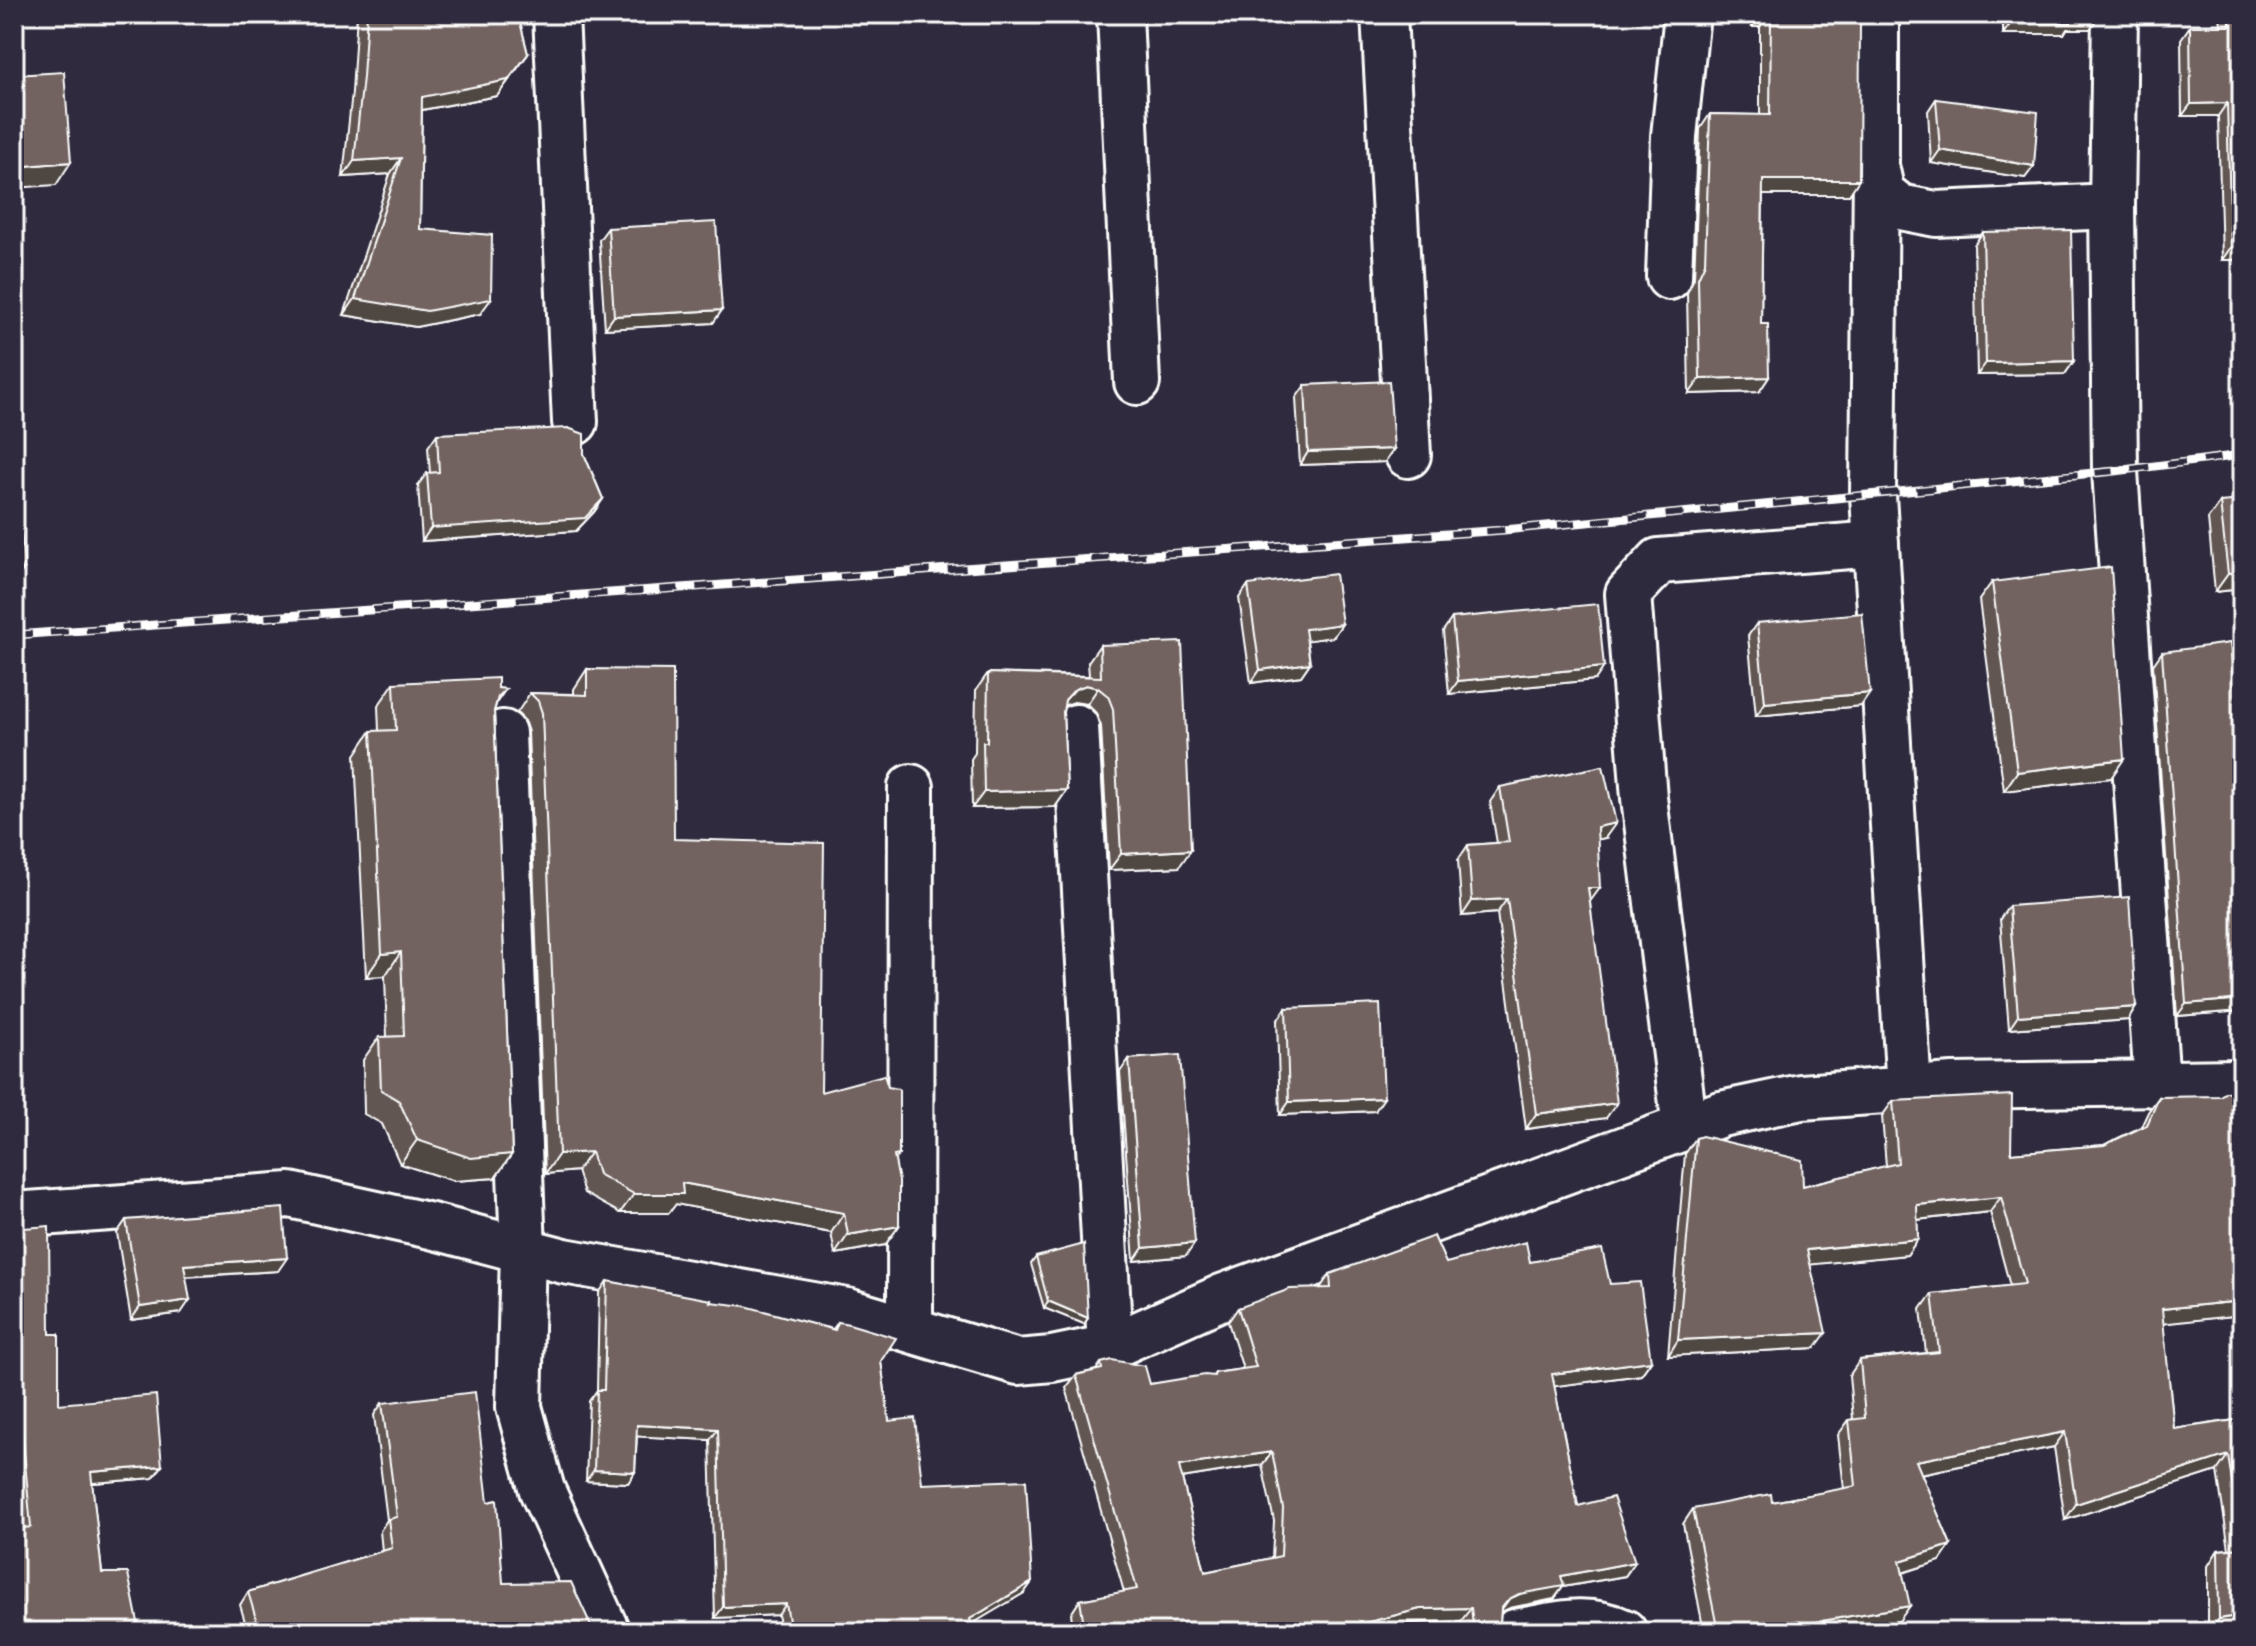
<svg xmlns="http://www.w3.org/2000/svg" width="2256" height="1646" font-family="'Architects Daughter',sans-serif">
	<rect width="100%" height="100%" fill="#2f2a3d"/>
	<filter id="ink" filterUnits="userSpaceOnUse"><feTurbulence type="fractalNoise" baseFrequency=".0125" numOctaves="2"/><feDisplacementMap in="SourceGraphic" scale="16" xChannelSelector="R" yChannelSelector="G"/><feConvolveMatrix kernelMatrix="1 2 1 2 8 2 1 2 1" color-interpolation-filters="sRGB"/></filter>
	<g filter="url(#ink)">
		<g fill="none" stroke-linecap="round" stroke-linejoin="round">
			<g stroke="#fff" stroke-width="50">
				<g id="minor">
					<path d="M556,14L575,422"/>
					<path d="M1120,14L1137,382"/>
					<path d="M1384,14L1408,455"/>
					<path d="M1876,14V166L1882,193L1900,207L1936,214L2112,206"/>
					<path d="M2115,14L2112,206L2115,471L2157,1085"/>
					<path d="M1876,166L1873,495L1909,1090"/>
					<path d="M1669,277L1674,136L1687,14"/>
					<path d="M1076,727L1110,1347"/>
					<path d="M503,733L523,1250L519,1407L542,1490L607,1632"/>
					<path d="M1685,1128L1644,798L1628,594L1659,561L1876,544"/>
					<path d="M14,1215L290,1195L431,1226L564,1261L847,1311L1018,1362L1052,1359L1110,1347L1222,1297L1721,1114L1801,1097L1953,1086L2242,1082"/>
					<path d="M910,1329L911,787"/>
					<path d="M1515,1632C1555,1625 1586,1614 1624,1632"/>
				</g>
			</g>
			<use href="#minor" stroke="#2f2a3d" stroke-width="44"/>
			<g stroke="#fff" stroke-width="9">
				<path id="rail" d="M14,635L1504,530L2115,471L2242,455"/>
			</g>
			<use href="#rail" stroke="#2f2a3d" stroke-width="6" stroke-dasharray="18" stroke-linecap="butt"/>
		</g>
		<g fill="#625653" stroke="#fff" stroke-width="2" fill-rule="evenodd">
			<path d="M357,14H518L528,54L497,96L422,110L420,229L480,314L416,327L344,315L390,174L343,177L352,92Z"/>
			<path d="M1752,14H1857L1849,195H1763L1761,324L1769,377L1759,392L1689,394L1687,293L1694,278L1700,129L1710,114L1760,115V27H1752Z"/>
			<path d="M2003,14H2098L2097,18L2090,29H2067L2064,34H2003Z"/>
			<path d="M2220,14H2242V260H2222L2218,116H2182L2181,39L2190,26H2221Z"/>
			<path d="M1936,99L2034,166L2025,178L1931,163L1928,111Z"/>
			<path d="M608,228L722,310L713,323L605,329L599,240Z"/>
			<path d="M1983,232L2074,361L2065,374L1977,375L1974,245Z"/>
			<path d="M1305,385L1385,462L1300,465L1296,398Z"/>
			<path d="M437,434L584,454L603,499L594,512L576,531L422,541L418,485L427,473H430L428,447Z"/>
			<path d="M2220,502L2242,589L2215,592L2208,519Z"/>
			<path d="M1992,582L2111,778L2004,791L1979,600Z"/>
			<path d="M1248,585L1342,624L1333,637L1307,640L1310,663L1301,676L1251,683L1239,598Z"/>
			<path d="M1452,618L1595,680L1449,694L1443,631Z"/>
			<path d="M1757,623L1861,706L1756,716L1748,636Z"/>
			<path d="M1100,645L1179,867L1109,870L1101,726L1096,713L1087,704L1074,702L1064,705L1063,712L1067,790L1055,807L972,808L971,759L975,753L976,690L988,673L1089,676L1088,662Z"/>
			<path d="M2162,652L2236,728L2242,1011L2177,1016L2153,665Z"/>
			<path d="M587,669L674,839L821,1092L899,1155L895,1160L899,1226L885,1245L835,1254L831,1233L676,1204L669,1213H620L584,1193L577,1171L545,1174L528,732L524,720L517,713L530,693L574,694V689Z"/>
			<path d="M394,683L506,689L497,702L494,711L512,1154L495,1178L454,1181L400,1164L382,1124L364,1114L363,1060L379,1037H387L385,976L366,977L355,755L371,731H379L378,706Z"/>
			<path d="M1500,787L1605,838L1597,839L1590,902L1606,1118L1526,1129L1497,913L1462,916L1458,860L1468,845L1497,843L1490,802Z"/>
			<path d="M2009,906L2136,1007L2128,1020L2009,1029L2000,919Z"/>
			<path d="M1286,1008L1375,1111L1280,1115L1277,1021Z"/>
			<path d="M1129,1059L1186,1256L1134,1261L1120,1072Z"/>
			<path d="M2159,1097L2242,1315L2163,1323L2174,1429L2242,1419V1629L2226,1632H2208V1566L2218,1550L2229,1549L2217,1471L2065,1520L2054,1447L1921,1474L1951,1545L1940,1561L1903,1573L1899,1621L1837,1632H1704L1683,1524L1693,1509L1772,1502L1844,1489L1838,1435L1849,1420L1853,1419L1849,1376L1860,1360L1926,1353L1921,1309L1932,1294L2010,1286L1990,1212L1917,1220L1918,1239L1907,1255L1810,1264L1815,1348L1668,1356L1685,1154L1696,1138L1803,1186L1886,1166L1882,1116L1893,1101L2011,1153L2104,1145L2141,1127L2148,1112Z"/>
			<path d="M126,1220L278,1271L186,1277L181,1313L131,1320L117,1233Z"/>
			<path d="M14,1226L50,1334L59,1404L162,1466L153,1478L92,1483L102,1573L14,1632V1529H21L14,1450Z"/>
			<path d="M1036,1257L1088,1318L1084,1324L1044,1308L1031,1264Z"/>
			<path d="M1530,1262L1610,1284L1651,1361L1641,1375L1554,1386L1578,1506L1635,1562L1625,1576L1563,1587L1554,1599L1510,1608L1501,1612L1500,1622L1504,1632H1463L1461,1621L1410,1623L1374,1632H1074L1071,1614L1080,1600L1124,1592L1066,1388L1076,1375L1096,1370L1101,1363L1150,1384L1213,1376L1215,1373L1243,1369L1228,1322L1238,1308L1320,1288L1330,1274L1446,1263ZM1262,1465L1274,1521L1272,1558L1205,1572L1182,1478Z"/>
			<path d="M607,1281L710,1302L833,1329L838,1322L881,1361L889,1421L922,1484L1032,1582L1024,1593L971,1624L973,1632H782L778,1615L715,1618L710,1440L637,1436L635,1472L628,1483L586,1481L589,1401L597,1390L599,1293Z"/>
			<path d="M382,1403L488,1502L503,1583L594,1632H248L240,1605L248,1592L382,1551L380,1531L387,1520L374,1415Z"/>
		</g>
		<g fill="#504643" stroke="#fff" stroke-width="2">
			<path d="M1761,14H1769L1760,27H1752Z"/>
			<path d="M2071,18H2097L2090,29H2067L2064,34H2003L2011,23Z"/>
			<path d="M528,54L497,96L411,112L422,97Z"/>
			<path d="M2227,103L2218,116H2182L2191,104Z"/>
			<path d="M1940,150L2034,166L2025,178L1931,163Z"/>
			<path d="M401,158L390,174L343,177L354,161Z"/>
			<path d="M71,162L56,185L14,188V167Z"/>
			<path d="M1763,180H1859L1849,195H1752Z"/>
			<path d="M2231,247H2242V260H2222Z"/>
			<path d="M355,299H491L480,314L416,327L344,315Z"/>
			<path d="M722,310L713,323L605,329L614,316Z"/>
			<path d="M2074,361L2065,374L1977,375L1986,363Z"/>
			<path d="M1769,377L1759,392L1689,394L1700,379Z"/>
			<path d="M1394,449L1385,462L1300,465L1308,452Z"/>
			<path d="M603,499L594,512L576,531L422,541L431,528Z"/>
			<path d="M14,569H24L14,582Z"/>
			<path d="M2242,573V589L2215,592L2228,574Z"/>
			<path d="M1342,624L1333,637L1296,642L1305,629Z"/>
			<path d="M1310,663L1301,676L1251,683L1260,670Z"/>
			<path d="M1604,667L1595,680L1449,694L1458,681Z"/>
			<path d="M1086,685L1098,688L1087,704L1074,702L1063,706L1065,700L1075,689Z"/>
			<path d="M1870,693L1861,706L1756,716L1765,703Z"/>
			<path d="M2124,759L2111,778L2004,791L2017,772Z"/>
			<path d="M1067,790L1055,807L972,808L984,792Z"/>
			<path d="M1616,823L1605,838L1586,842L1597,827Z"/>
			<path d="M1191,850L1179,867L1109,870L1121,854Z"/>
			<path d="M1588,888H1600L1589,903Z"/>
			<path d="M1507,899L1497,913L1462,916L1472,901Z"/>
			<path d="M401,952L385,976L366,977L382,954Z"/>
			<path d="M2242,999V1011L2177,1016L2186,1004Z"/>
			<path d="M2136,1007L2128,1020L2009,1029L2018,1016Z"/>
			<path d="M1384,1098L1375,1111L1280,1115L1289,1102Z"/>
			<path d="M1617,1103L1606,1118L1526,1129L1536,1114Z"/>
			<path d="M417,1140L512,1154L495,1178L454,1181L400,1164Z"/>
			<path d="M591,1152L577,1171L545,1174L559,1154Z"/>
			<path d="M682,1183L844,1213L831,1233L676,1204L669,1213H620L634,1194Z"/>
			<path d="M2001,1197L1990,1212L1906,1221L1917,1205Z"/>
			<path d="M899,1226L885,1245L835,1254L848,1235Z"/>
			<path d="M1918,1239L1907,1255L1796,1266L1807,1250Z"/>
			<path d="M1195,1243L1186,1256L1134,1261L1143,1248Z"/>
			<path d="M287,1258L278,1271L175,1277L184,1265Z"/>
			<path d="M190,1300L181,1313L131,1320L140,1307Z"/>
			<path d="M1048,1301L1088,1318L1084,1324L1044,1308Z"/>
			<path d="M2242,1301V1315L2151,1325L2162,1309Z"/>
			<path d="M1826,1333L1815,1348L1668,1356L1678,1340Z"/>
			<path d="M1651,1361L1641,1375L1542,1388L1552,1374Z"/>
			<path d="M14,1408H20L14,1416Z"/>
			<path d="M637,1425L718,1429L710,1440L629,1436Z"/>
			<path d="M2065,1432L2054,1447L1905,1477L1916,1461Z"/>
			<path d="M1272,1452L1262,1465L1169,1480L1179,1466Z"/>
			<path d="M2228,1455L2217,1471L2065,1520L2076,1504Z"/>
			<path d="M162,1466L153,1478L82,1484L91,1472Z"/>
			<path d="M594,1470L635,1472L628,1483L586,1481Z"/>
			<path d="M1951,1545L1940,1561L1889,1577L1900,1561Z"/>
			<path d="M1635,1562L1625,1576L1563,1587L1554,1599L1510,1608L1499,1613L1509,1599L1561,1576Z"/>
			<path d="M1032,1582L1024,1593L962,1630L970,1619Z"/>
			<path d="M786,1604L778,1615L715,1618L723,1607Z"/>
			<path d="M1910,1606L1899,1621L1837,1632H1793L1798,1625Z"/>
			<path d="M1471,1608L1461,1621L1410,1623L1374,1632H1348L1353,1626L1420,1609Z"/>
			<path d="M2242,1615V1629L2226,1632H2210L2219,1619Z"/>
			<path d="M1797,1621L1789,1632H1740Z"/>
		</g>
		<g fill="#726460" stroke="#fff" stroke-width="2" fill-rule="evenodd">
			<path d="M367,14H518L528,54L508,80L422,97L420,229L492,235L491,299L427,311L355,299L401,158L354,161L363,77Z"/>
			<path d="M1771,14H1857V23H1860L1859,180H1763L1761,324H1768L1769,377L1700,379L1698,278L1705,263L1710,114L1770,115Z"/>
			<path d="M2011,14H2098L2097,18H2071V23H2011Z"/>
			<path d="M2230,14H2242V247H2231L2227,103L2191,104L2190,26H2230Z"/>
			<path d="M64,72L71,162L14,167V75Z"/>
			<path d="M1936,99L2038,112L2034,166L1940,150Z"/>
			<path d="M716,222L722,310L614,316L608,228Z"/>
			<path d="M2071,230L2074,361L1986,363L1983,232Z"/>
			<path d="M1389,381L1394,449L1308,452L1305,385Z"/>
			<path d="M568,428L584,434V454L603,499L585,518L431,528L427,473L439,472L437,434Z"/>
			<path d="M2242,500V573L2228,574L2220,502Z"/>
			<path d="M21,525L24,569H14V526Z"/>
			<path d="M2111,567L2124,759L2017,772L1992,582Z"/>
			<path d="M1335,574L1342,624L1305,629L1310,663L1260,670L1248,585Z"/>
			<path d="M1598,604L1604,667L1458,681L1452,618Z"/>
			<path d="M1862,613L1870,693L1765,703L1757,623Z"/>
			<path d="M1182,642L1191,850L1121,854L1113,709L1108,696L1098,688L1086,685L1075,689L1065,700L1063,712L1067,790L984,792L983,742H987L988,673L1101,677L1100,645Z"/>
			<path d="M2230,643L2239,724H2236L2242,821V999L2186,1004L2162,652Z"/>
			<path d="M587,669L673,670L674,839L824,843L821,1092L884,1075L888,1087L899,1089V1155L894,1156L899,1181V1226L848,1235L844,1213L682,1183L683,1194H634L598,1174L591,1152L559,1154L542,713L538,701L530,693L587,695Z"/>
			<path d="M498,678V688L506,689L498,697L494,711L512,1154L471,1158L417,1140L399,1101L381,1090L379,1037L404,1036L401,952L382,954L371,731L396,730L394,683Z"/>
			<path d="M1603,766L1616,823L1597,827L1600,888H1588L1617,1103L1536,1114L1507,899L1472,901L1468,845L1509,842L1500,787Z"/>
			<path d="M2129,897L2136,1007L2018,1016L2009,906Z"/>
			<path d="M1380,1004L1384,1098L1289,1102L1286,1008Z"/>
			<path d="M1180,1055L1195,1243L1143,1248L1129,1059Z"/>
			<path d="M2242,1091V1301L2162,1309L2174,1429L2242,1419V1615L2219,1619L2218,1550L2242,1548L2228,1455L2076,1504L2065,1432L1916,1461L1951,1545L1900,1561L1910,1606L1798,1625L1797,1621L1740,1632H1718L1693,1509L1771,1494L1772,1502L1856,1486L1849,1420L1865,1418L1860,1360L1939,1352L1932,1294L2025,1284L2001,1197L1917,1205L1918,1239L1807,1250L1826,1333L1678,1340L1696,1138L1702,1136L1802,1160L1803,1186L1898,1163L1893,1101L2012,1095L2011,1153L2104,1145L2147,1125L2159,1097L2220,1096L2226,1092Z"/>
			<path d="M283,1208L287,1258L184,1265L190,1300L140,1307L126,1220Z"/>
			<path d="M14,1226L24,1228L49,1226L50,1334H59V1404L156,1395L162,1466L91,1472L102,1573H128L140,1632H14V1604L20,1603L14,1560V1529L31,1527L20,1408H14Z"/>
			<path d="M1434,1236L1446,1263L1526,1242L1530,1262L1602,1249L1610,1284L1640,1282L1651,1361L1552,1374L1578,1506L1613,1497L1635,1562L1561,1576L1564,1586L1519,1594L1509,1599L1501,1609L1500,1622L1504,1632H1474L1471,1608L1420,1609L1353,1626L1354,1632H1085L1080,1600L1137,1589L1076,1375L1102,1369L1101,1363L1112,1360L1145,1366L1150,1384L1205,1375L1214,1376L1215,1373L1256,1367L1238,1308L1290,1289L1331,1288L1330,1274ZM1272,1452L1283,1508L1281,1556L1205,1572L1179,1466Z"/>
			<path d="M1084,1244L1088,1318L1048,1301L1036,1257Z"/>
			<path d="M607,1281L711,1300L710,1302L745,1306L835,1330L838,1322L849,1324L896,1338L881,1361L889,1421L915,1418L922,1484L1026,1480L1032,1582L970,1619L973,1632H791L786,1604L723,1607L718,1429L637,1425L635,1472L594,1470L597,1390H604Z"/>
			<path d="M475,1392L488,1502L497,1500L503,1583L571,1582L594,1632H260L248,1592L392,1548L388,1519L397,1517L382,1403Z"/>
		</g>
	</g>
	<rect width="2256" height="1646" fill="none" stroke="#2f2a3d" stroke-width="48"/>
	<rect x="24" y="24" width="2208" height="1598" fill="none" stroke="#fff" stroke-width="3" filter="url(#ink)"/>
</svg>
